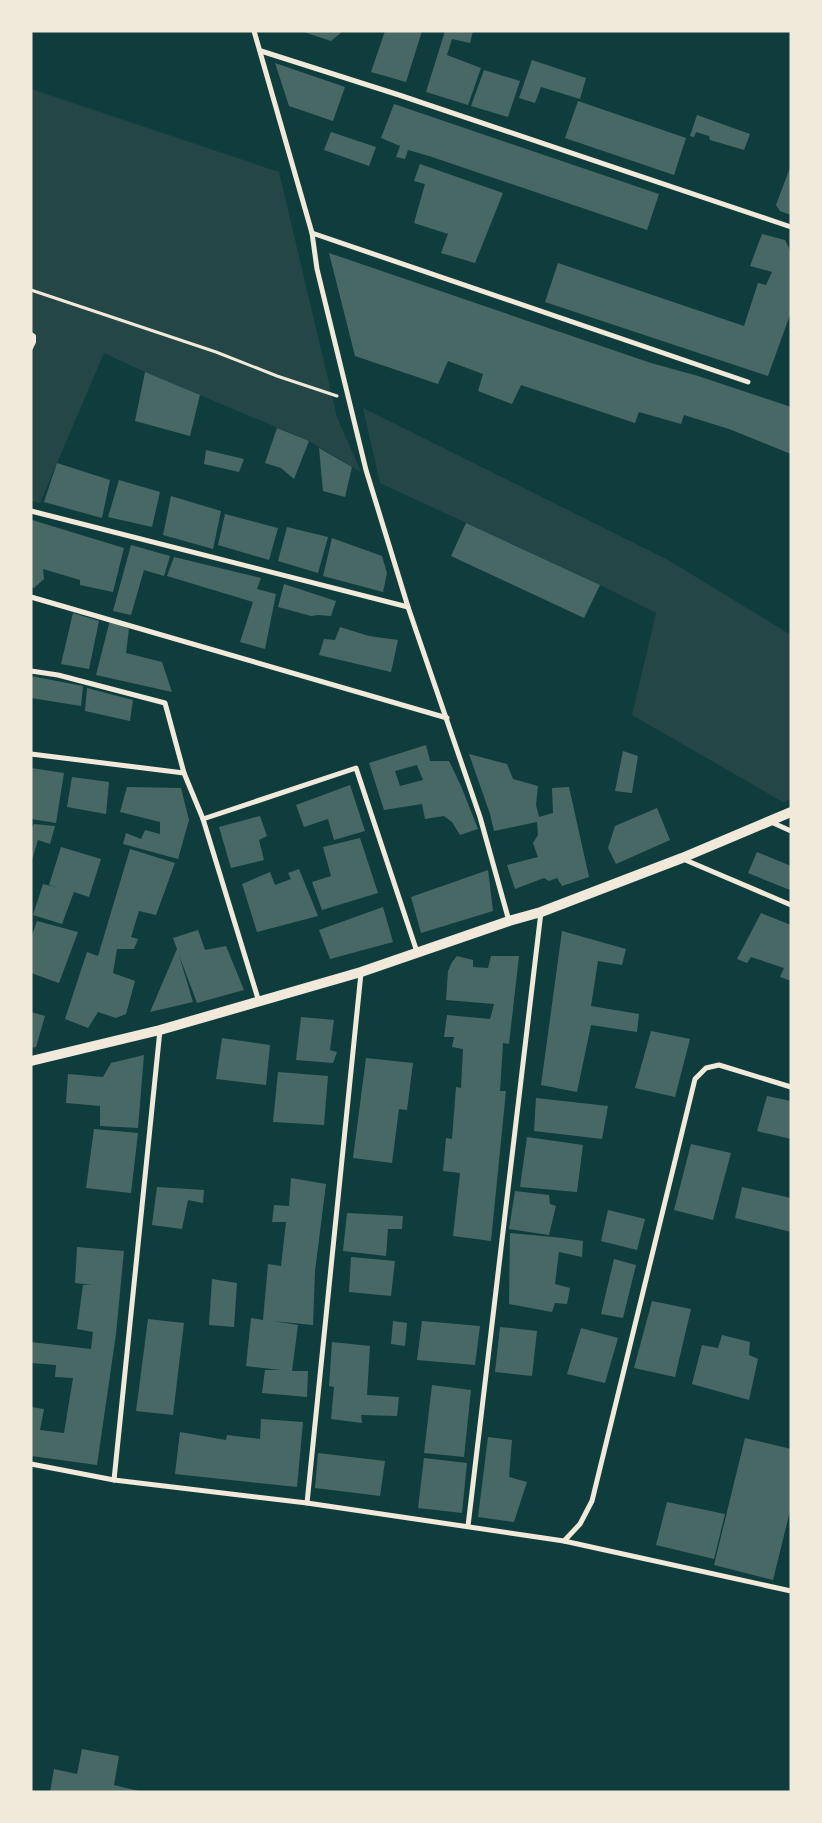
<svg xmlns="http://www.w3.org/2000/svg" width="822" height="1823" font-family="Quicksand,sans-serif">
	<rect width="100%" height="100%" fill="#0f3d3e"/>
	<g fill="#244646">
		<path d="M31,89L279,172L337,417L361,472L309,441L145,372L104,353L40,503L31,501V348L34,342L31,334Z"/>
		<path d="M363,408L668,560L791,635V799L783,802L632,715L656,613L600,585L380,483Z"/>
	</g>
	<g fill="#486865" fill-rule="evenodd">
		<path d="M301,31H343L331,41Z"/>
		<path d="M385,31H422L406,82L371,72Z"/>
		<path d="M445,31H473L470,43L452,39L447,55L481,68L468,105L426,92Z"/>
		<path d="M532,60L586,78L580,99L541,87L535,103L519,98Z"/>
		<path d="M275,63L345,87L333,121L289,106Z"/>
		<path d="M484,70L520,81L508,117L471,106Z"/>
		<path d="M578,101L686,138L674,175L565,138Z"/>
		<path d="M394,104L659,194L647,230L429,156L408,150L405,159L396,157L400,146L381,138Z"/>
		<path d="M697,115L750,134L744,150L710,140L709,136L696,132L694,137L690,136Z"/>
		<path d="M331,132L376,147L369,166L324,150Z"/>
		<path d="M420,164L503,193L475,263L441,253L448,234L414,223L425,184L414,181Z"/>
		<path d="M791,165V215L780,211L776,205Z"/>
		<path d="M762,234L785,240L791,252V312L768,376L545,302L558,263L744,326L758,283L766,285L772,272L750,266Z"/>
		<path d="M329,253L651,363L698,376L791,407V454L729,429L684,415L681,424L639,412L635,423L521,385L512,404L478,391L483,374L448,361L438,384L355,356Z"/>
		<path d="M145,372L200,395L190,436L135,421Z"/>
		<path d="M277,428L309,441L294,479L281,468L265,463Z"/>
		<path d="M319,448L352,467L345,497L323,491Z"/>
		<path d="M206,450L244,459L239,472L204,464Z"/>
		<path d="M57,463L110,480L102,518L44,502Z"/>
		<path d="M119,480L160,492L152,527L108,517Z"/>
		<path d="M171,496L221,511L213,549L163,535Z"/>
		<path d="M225,514L278,528L269,560L218,545Z"/>
		<path d="M32,520L124,548L113,592L80,585V580L43,569L44,579L34,588L31,587Z"/>
		<path d="M466,523L600,585L584,618L451,556Z"/>
		<path d="M287,527L328,537L318,573L278,561Z"/>
		<path d="M332,538L382,556L387,573L383,592L323,576Z"/>
		<path d="M131,545L170,556L164,576L144,570L131,615L113,611Z"/>
		<path d="M174,557L261,578L257,589L276,594L265,649L240,642L253,602L167,576Z"/>
		<path d="M284,584L336,601L331,616L318,615L311,616L278,607Z"/>
		<path d="M73,613L99,621L89,669L61,664Z"/>
		<path d="M110,620L129,629L126,653L162,662L172,692L96,675Z"/>
		<path d="M340,627L369,636L398,640L391,672L319,655L324,639L335,640Z"/>
		<path d="M31,676L83,686L81,706L31,698Z"/>
		<path d="M87,688L133,700L130,721L85,711Z"/>
		<path d="M426,745L430,761H449L461,786L478,829L460,835L452,822L444,816L425,819L422,804L384,810L369,763ZM417,765L423,780L400,786L395,771Z"/>
		<path d="M623,751L638,756L632,793L615,791Z"/>
		<path d="M469,754L507,764L513,779L538,786L536,805L539,817L553,813L552,788L569,787L589,877L562,886L557,878L549,881L544,878L515,889L507,865L538,857L533,843L538,835L537,822L494,831L490,814Z"/>
		<path d="M31,768L64,773L56,823L31,819Z"/>
		<path d="M72,777L109,782L106,814L67,807Z"/>
		<path d="M350,785L365,831L334,840L328,819L304,827L296,805Z"/>
		<path d="M127,787L181,788L189,820L178,859L123,844L126,833L141,839L145,830L160,834V822L120,812Z"/>
		<path d="M657,808L670,840L616,864L608,848L615,826Z"/>
		<path d="M260,816L267,836L259,840L264,860L231,868L219,827Z"/>
		<path d="M34,824L55,826L50,844L38,840L32,860L31,829Z"/>
		<path d="M360,838L378,893L322,910L312,882L331,876L323,847Z"/>
		<path d="M61,847L101,859L89,897L74,892L62,924L33,915L43,884L59,888L49,885Z"/>
		<path d="M130,849L175,863L156,915L139,911L131,937L138,939L134,949H117L113,973L135,981L126,1014L116,1018L98,1012L88,1028L65,1019L87,952L98,956Z"/>
		<path d="M757,852L791,866L790,890L748,873Z"/>
		<path d="M299,869L318,916L257,932L242,884L270,872L275,885L291,879L288,873Z"/>
		<path d="M488,870L493,911L421,933L411,897Z"/>
		<path d="M383,907L393,942L330,959L319,930Z"/>
		<path d="M761,913L791,925V981L780,977L784,968L751,957L747,963L737,959Z"/>
		<path d="M37,921L78,932L59,983L31,973V938Z"/>
		<path d="M198,930L205,950L226,946L244,990L197,1003L179,955L193,1002L150,1012L177,949L173,938Z"/>
		<path d="M562,931L626,949L622,965L598,961L591,1006L639,1014L637,1032L591,1025L577,1092L541,1085Z"/>
		<path d="M457,956L473,960V967L488,968L491,956H519L509,1044L503,1043L500,1091H506L491,1241L453,1236L460,1173L443,1171L446,1138L452,1139L456,1087L461,1088L463,1049L452,1047L454,1037H444L447,1015L490,1019L494,1004L446,1000L448,971L452,962Z"/>
		<path d="M31,1012L45,1016L36,1047L31,1048Z"/>
		<path d="M301,1017L334,1020L330,1050L337,1052L333,1063L296,1060Z"/>
		<path d="M651,1031L690,1039L675,1097L635,1088Z"/>
		<path d="M222,1038L270,1045L266,1085L216,1079Z"/>
		<path d="M144,1055L138,1128L100,1126V1106L66,1103L68,1074L103,1077L111,1063Z"/>
		<path d="M366,1058L413,1063L407,1110L399,1109L392,1163L353,1158Z"/>
		<path d="M278,1072L328,1076L324,1125L273,1122Z"/>
		<path d="M767,1096L791,1101V1139L757,1131Z"/>
		<path d="M536,1098L608,1106L602,1139L534,1131Z"/>
		<path d="M94,1129L138,1133L131,1193L86,1188Z"/>
		<path d="M527,1137L583,1145L577,1192L520,1187Z"/>
		<path d="M691,1144L731,1153L713,1220L674,1210Z"/>
		<path d="M291,1178L326,1184L315,1271L313,1325L273,1321L298,1325L292,1371H308L307,1397L262,1393L265,1370H281L246,1366L251,1318L263,1320L268,1264L281,1266L286,1222H272L274,1205L289,1206Z"/>
		<path d="M157,1187L204,1190L203,1203L188,1200L182,1229L152,1225Z"/>
		<path d="M742,1187L791,1198V1232L735,1218Z"/>
		<path d="M515,1191L549,1195L550,1204L556,1206L549,1235L509,1229Z"/>
		<path d="M608,1210L645,1219L637,1250L601,1241Z"/>
		<path d="M347,1213L403,1216L402,1229H388L386,1256L343,1251Z"/>
		<path d="M510,1233L563,1238L583,1241L582,1257L559,1252L555,1284L570,1288L567,1304L555,1303L552,1312L509,1304Z"/>
		<path d="M77,1247L124,1251L116,1334L97,1465L31,1456V1407L44,1409L40,1430L64,1433L73,1378L55,1377L56,1365L31,1363V1342L91,1349L93,1332L77,1329L83,1285H92L75,1283Z"/>
		<path d="M351,1257L395,1261L391,1296L349,1292Z"/>
		<path d="M614,1259L636,1265L623,1318L601,1314Z"/>
		<path d="M212,1279L237,1283L234,1327L209,1325Z"/>
		<path d="M652,1301L691,1309L675,1377L634,1368Z"/>
		<path d="M148,1319L184,1323L173,1415L136,1411Z"/>
		<path d="M393,1321L407,1323L405,1346L391,1344Z"/>
		<path d="M422,1321L480,1326L475,1365L417,1360Z"/>
		<path d="M500,1327L537,1331L532,1376L495,1372Z"/>
		<path d="M581,1328L618,1338L605,1383L567,1374Z"/>
		<path d="M722,1335L750,1342L749,1355L758,1359L749,1400L692,1384L702,1345L718,1348Z"/>
		<path d="M332,1342L370,1346L367,1395L399,1397L397,1416L361,1415L362,1423L331,1419L334,1387L329,1386Z"/>
		<path d="M432,1385L471,1390L464,1457L424,1453Z"/>
		<path d="M261,1419L303,1422L297,1487L175,1474L180,1432L226,1440L227,1435L260,1439Z"/>
		<path d="M488,1437L512,1440L509,1477L527,1482L514,1522L478,1517Z"/>
		<path d="M745,1438L791,1449V1507L773,1580L714,1565Z"/>
		<path d="M318,1453L385,1461L380,1496L315,1488Z"/>
		<path d="M424,1458L467,1463L462,1513L418,1508Z"/>
		<path d="M667,1502L725,1514L714,1559L656,1545Z"/>
		<path d="M82,1749L119,1756L114,1785L143,1792H50L54,1769L77,1774Z"/>
	</g>
	<g fill="none" stroke-linecap="round" stroke-linejoin="round">
		<path stroke="#f1e9da" stroke-width="3" d="M31,290L216,352L277,376L337,396"/>
		<path stroke="#f1e9da" stroke-width="4" d="M31,334L34,336V342L31,348"/>
		<g stroke="#f1e9da" stroke-width="5">
			<path d="M254,31L312,233L317,269L366,470L408,607L480,817L509,921"/>
			<path d="M261,51L399,95L791,227"/>
			<path d="M312,233L748,382"/>
			<path d="M31,511L408,607"/>
			<path d="M31,597L447,718"/>
			<path d="M31,671L58,675L165,703L184,773"/>
			<path d="M31,754L184,773L203,819L356,768L417,952"/>
			<path d="M203,819L259,1002"/>
			<path d="M771,822L791,831"/>
			<path d="M683,859L791,905"/>
			<path d="M31,1464L114,1480L307,1503L564,1541L791,1591"/>
			<path d="M114,1480L160,1030"/>
			<path d="M307,1503L361,973"/>
			<path d="M468,1526L541,912"/>
			<path d="M564,1541L580,1524L592,1501L695,1079L706,1068L719,1065L791,1087"/>
		</g>
		<path stroke="#f1e9da" stroke-width="10" d="M31,1061L160,1030L361,972L509,921L541,912L682,858L791,812"/>
	</g>
	<rect width="822" height="1823" fill="none" stroke="#f1e9da" stroke-width="65"/>
</svg>
